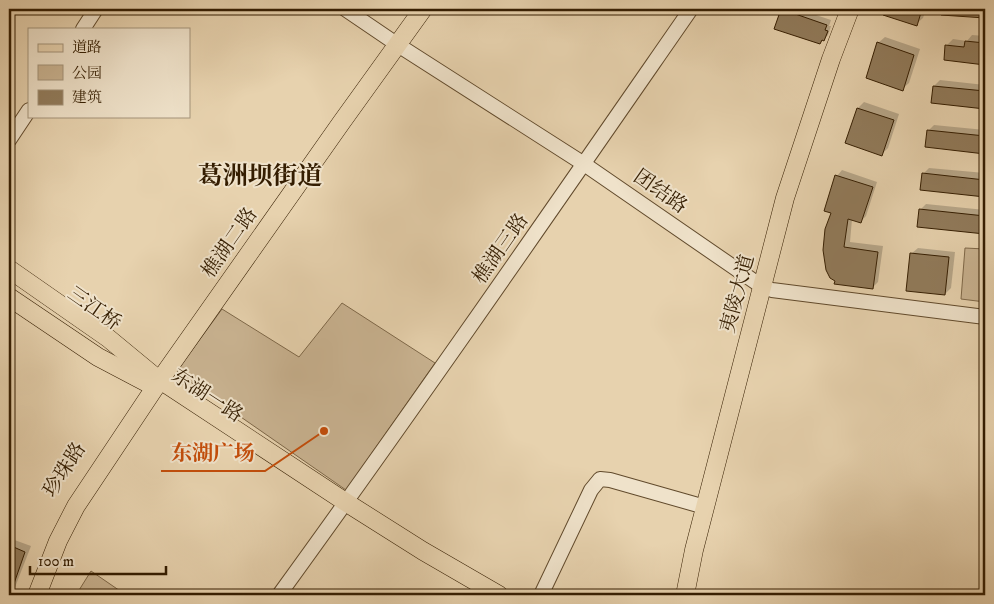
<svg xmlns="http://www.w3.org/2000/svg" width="994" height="604" font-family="'IM FELL DW Pica','Noto Serif SC',serif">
	<rect width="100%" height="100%" fill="#e7d2ae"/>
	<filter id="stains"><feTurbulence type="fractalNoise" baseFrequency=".004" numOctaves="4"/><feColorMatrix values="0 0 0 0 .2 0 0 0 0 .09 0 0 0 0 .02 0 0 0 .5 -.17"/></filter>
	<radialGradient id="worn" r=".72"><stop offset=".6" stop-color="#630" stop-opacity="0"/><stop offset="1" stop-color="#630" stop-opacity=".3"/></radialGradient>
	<g fill="#c9b391" stroke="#7e6849">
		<path d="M965,248L985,249V302L961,299Z"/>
		<path d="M342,303L435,363L346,490L176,372L222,309L299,357Z"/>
		<path d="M91,571L126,595H76Z"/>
	</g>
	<g fill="#0003">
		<path d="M782,9H798L831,20L829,26H831L828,35L820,43L776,28Z"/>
		<path d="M887,9H926L923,18L916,24L885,14Z"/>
		<path d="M943,9H985V17L942,14Z"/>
		<path d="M972,35L985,36V63L945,59L947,45L953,39L967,41Z"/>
		<path d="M885,37L920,49L909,83L902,89L878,43Z"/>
		<path d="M940,80L985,85V107L933,102L934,86Z"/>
		<path d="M864,102L899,114L888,148L882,154L846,143L858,108Z"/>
		<path d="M934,125L985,130V152L927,146L928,131Z"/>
		<path d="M929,168L985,173V196L921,189L923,174Z"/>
		<path d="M842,170L877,182L866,216L860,222L852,219L850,242L883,246L878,282L872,288L836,280L832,212L837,176Z"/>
		<path d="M926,204L985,210V232L918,225L920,210Z"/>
		<path d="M918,248L955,252L951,288L945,294L911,254Z"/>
		<path d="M9,538L31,546L12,595H9Z"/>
	</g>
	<g fill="#917b5b" stroke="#341d01">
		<path d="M781,9L827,25L825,30L828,31L824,41L822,40L820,44L774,29Z"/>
		<path d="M885,9H922L917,26L883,15Z"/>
		<path d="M941,9H985V18L941,15Z"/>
		<path d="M965,41L985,43V65L944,60L945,45L964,47Z"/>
		<path d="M877,42L914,55L903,91L866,78Z"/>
		<path d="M933,86L985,91V109L931,103Z"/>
		<path d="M857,108L894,120L882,156L845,143Z"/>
		<path d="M927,130L985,136V154L925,147Z"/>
		<path d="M922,173L985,180V197L920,190Z"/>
		<path d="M835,175L873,187L861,223L848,219L844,247L878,252L873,289L834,284L835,281L830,278L826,270L823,250L825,229L831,213L824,211Z"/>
		<path d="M919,209L985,216V234L917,227Z"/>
		<path d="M910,253L949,257L945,295L906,291Z"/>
		<path d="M9,545L25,552L10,595L9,594Z"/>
	</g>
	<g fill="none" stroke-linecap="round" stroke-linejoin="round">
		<g stroke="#614a2c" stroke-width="16">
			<g id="minor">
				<path d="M345,9L398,45L584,164L761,286L772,290L985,317"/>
				<path d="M83,29L96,9"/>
				<path d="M9,140L29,110"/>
				<path d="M279,595C419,402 555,205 691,9"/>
				<path d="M541,595L591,490L600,479L610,480L705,507"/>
			</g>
		</g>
		<g stroke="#341d01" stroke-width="19">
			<g id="major">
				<path d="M9,269L108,338L154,376L347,503L423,551L499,595"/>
				<path d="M9,297L98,357L155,387"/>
				<path d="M37,595L58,541L76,506L160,380L341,123L423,9"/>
				<path d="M685,595L694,550L785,198L831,59L850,9"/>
			</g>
		</g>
		<use href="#minor" stroke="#efe2ca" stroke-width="14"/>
		<use href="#major" stroke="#e7d2ae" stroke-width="18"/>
	</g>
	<g text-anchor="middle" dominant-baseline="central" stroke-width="4" stroke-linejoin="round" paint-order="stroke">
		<g font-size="20" fill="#341d01" stroke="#efe2ca">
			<text transform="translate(660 192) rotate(35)">团结路</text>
			<text transform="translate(230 243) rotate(-55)">樵湖二路</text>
			<text transform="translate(501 249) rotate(-55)">樵湖三路</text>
			<text transform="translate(738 294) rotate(-75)">夷陵大道</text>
			<text transform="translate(94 309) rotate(35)">三江桥</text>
			<text transform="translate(207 396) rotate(33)">东湖一路</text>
			<text transform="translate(65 470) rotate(-57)">珍珠路</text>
		</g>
		<g font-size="25" font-weight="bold" fill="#341d01" stroke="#efe2ca">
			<text x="260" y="176">葛洲坝街道</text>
		</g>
	</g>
	<path fill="none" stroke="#c44d0a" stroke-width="2" d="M324 431L265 471H161"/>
	<circle fill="#c44d0a" stroke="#efe2ca" stroke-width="2" cx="324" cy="431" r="5"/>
	<g font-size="21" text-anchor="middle" font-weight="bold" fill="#c44d0a" stroke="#efe2ca" stroke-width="4" stroke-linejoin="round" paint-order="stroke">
		<text x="213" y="460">东湖广场</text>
	</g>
	<rect width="994" height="604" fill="none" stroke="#e7d2ae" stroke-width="30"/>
	<rect x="10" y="10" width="974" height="584" fill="none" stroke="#341d01" stroke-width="2.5"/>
	<rect x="15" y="15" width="964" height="574" fill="none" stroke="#341d01"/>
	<rect x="28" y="28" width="162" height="90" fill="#efe2ca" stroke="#a4937a"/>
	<rect x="38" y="44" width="25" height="8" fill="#e7d2ae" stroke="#a4937a"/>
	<text x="72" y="52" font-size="15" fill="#341d01">道路</text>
	<rect x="38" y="65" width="25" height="15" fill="#c9b391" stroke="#a4937a"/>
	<text x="72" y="78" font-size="15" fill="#341d01">公园</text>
	<rect x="38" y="90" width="25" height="15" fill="#917b5b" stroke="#a4937a"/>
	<text x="72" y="102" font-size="15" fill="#341d01">建筑</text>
	<path d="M30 566v8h136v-8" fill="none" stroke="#341d01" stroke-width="2.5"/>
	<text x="38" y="566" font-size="15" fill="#341d01" stroke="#efe2ca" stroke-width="4" paint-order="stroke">100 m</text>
	<rect width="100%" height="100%" filter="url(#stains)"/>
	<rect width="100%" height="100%" fill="url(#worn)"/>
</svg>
